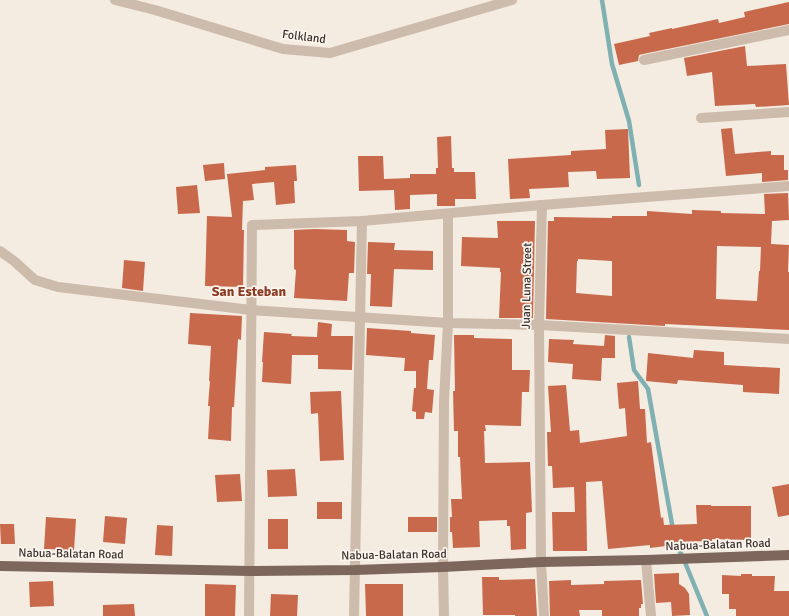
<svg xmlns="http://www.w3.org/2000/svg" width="789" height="616" font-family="Signika,sans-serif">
	<rect width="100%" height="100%" fill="#f4ebe1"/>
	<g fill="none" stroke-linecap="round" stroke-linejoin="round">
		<g stroke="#7fb0b2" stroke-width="4.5">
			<path d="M602,0L612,64L629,121L639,185"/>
			<path d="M629,337L634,370L648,389L675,541L684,560L707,616"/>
		</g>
	</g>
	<g fill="#c8694b" fill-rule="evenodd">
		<path d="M789,2V24L643,54L639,55L638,61L619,65L614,44L650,36L649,33L672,28V29L718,19L719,23L745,17L744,12Z"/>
		<path d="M745,46L747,66L786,64L789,105L756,107L755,104L715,106L712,72L687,76L684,58Z"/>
		<path d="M732,128L735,154L771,151V155H784V170H788V180L762,182V173L726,176L721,129Z"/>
		<path d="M628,129L630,178L597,179L596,171L568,172L569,187L529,189L530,198L510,199L508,159L571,155V151L606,149L605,130Z"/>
		<path d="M451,136L452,168H454V172H475L476,199H455V206H437V194L410,195V209L395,210L394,190L359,191L358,156H383L384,179L410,178V174H436V168H438L437,137Z"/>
		<path d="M224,163L225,179L205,181L203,165Z"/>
		<path d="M296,165L297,181H294L295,203L276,205L274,182L252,184L254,200L243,201L242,230H244L243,287L205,286L207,216L232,217L227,174L265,170V167Z"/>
		<path d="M197,185L200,213L178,214L176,187Z"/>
		<path d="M788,193L789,220L772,221L771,244L789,245L788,272H789V330L665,324V326L546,319L548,221H554V217L612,218V216H647V211L692,214V210L721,211V213L765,214L764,194ZM717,246L761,247L760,271H759L757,301L716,299ZM578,259L612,261V296L576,293L577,261H578Z"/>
		<path d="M497,221H535L533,318H499L501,272H500V268L461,266L462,237L498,238Z"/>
		<path d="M314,229L347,230V241L355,242L354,273H349L347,301L294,298L296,270L294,269V230Z"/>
		<path d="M368,242L395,243L394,250L433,251V270L394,269L392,307L370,306L371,274H367Z"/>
		<path d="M124,260L145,262L143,291L122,288Z"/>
		<path d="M190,313L242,316L241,340L238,339L234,407H232L231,441L208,439L210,406H208L210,381H209L211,346L188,344Z"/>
		<path d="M318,322L332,324L331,336H353L352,370L318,369V355H292L291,384L262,382L263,362H262L264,332L292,334L291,336L317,337Z"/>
		<path d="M367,328L411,331V333L435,335L433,360H429L427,389L434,390L432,413L425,412L424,419H416V412L412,411L414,388H416V371H404L405,358L366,355Z"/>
		<path d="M454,335H474V338L512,339V370H530L529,392H522L521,426L485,425L486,431H484L485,463L530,462L532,512L526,513V549L511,550L510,526H507V520L479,521L480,547L453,548L452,532H450V517H452L451,499H462L460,457H458V431H454L453,391H455Z"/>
		<path d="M605,335L615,336V358H602L601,381L572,379L573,364L548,362L549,339L574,340L573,344L604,346Z"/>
		<path d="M694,350L724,352V365L780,368L779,394L743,392V385L678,380L677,384L646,381L648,353L693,358Z"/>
		<path d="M638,381L640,409H645L647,443L651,442L661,518L663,517L664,525L697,524L696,505H711V506H751V540L712,539V541L666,542V546L650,548V545L608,549L602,481L586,482L587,551H553L552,512H575L574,487L553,488L552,466H548L547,432H551L548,386L566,385L570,431L579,430L580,443L627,436L625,408L619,409L617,383Z"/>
		<path d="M341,391L344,460L320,461L318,413L311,414L310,392Z"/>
		<path d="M295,469L297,496L268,497L267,470Z"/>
		<path d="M240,474L242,501L217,502L215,475Z"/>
		<path d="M789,484V515L778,517L772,487Z"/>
		<rect x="317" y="502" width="25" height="17"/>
		<path d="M105,516L127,518L125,544L103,542Z"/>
		<path d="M46,517L76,519L74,550L44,549Z"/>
		<rect x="408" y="517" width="29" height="15"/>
		<rect x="268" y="519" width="20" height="30"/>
		<path d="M0,524H14L15,544H1Z"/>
		<path d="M157,525L173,526L172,556L155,555Z"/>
		<path d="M679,573V584L685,588L689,594L690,615L672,616L671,602L656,603L654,574Z"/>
		<path d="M741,574H752V576H775L774,591H789V616H736V609H729V594H722V575L741,576Z"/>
		<path d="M482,577H499V580L535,579L537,616H515V615H483Z"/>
		<path d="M571,580V585L604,584V581L641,580L643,604H641V608H639V616H602V610H579L580,616H550L549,581Z"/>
		<path d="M53,581L54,606L30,607L29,582Z"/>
		<path d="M205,584L236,585L235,616H205Z"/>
		<path d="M365,584H403V616H366Z"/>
		<path d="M271,594L298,595L297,616H270Z"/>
		<path d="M134,604L135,616H103V605Z"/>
	</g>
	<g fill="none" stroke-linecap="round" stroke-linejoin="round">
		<g stroke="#cdbbac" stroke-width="10">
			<path d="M115,0L155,10L283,49L330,53L512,0"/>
			<path d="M644,60L789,30"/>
			<path d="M701,118L789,112"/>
			<path d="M542,205L539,325L541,562L544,616"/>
			<path d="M0,251L14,261L35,280L58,287L251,310L448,323L539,325L789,339"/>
			<path d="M646,560L651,616"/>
			<path d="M249,616L252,225L362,221L542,205L789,186"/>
			<path d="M354,616L362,221"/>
			<path d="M444,616L443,567L444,401L448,323V214"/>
		</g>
		<path stroke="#7d675c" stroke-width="10" d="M0,566L250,571L355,570L443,567L541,562L646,560L789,555"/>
	</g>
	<g text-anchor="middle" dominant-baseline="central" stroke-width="3.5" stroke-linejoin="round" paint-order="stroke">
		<g font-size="12" fill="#3b302b" stroke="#fbf5ee">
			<text transform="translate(304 37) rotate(7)">Folkland</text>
			<text transform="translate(527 286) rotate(-89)">Juan Luna Street</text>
			<text transform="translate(718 545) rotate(-2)">Nabua-Balatan Road</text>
			<text transform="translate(71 554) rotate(1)">Nabua-Balatan Road</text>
			<text transform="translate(394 555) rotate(-1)">Nabua-Balatan Road</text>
		</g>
		<g font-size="14" font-weight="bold" fill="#8c3b22" stroke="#fbf5ee">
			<text x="249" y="291">San Esteban</text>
		</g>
	</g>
</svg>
